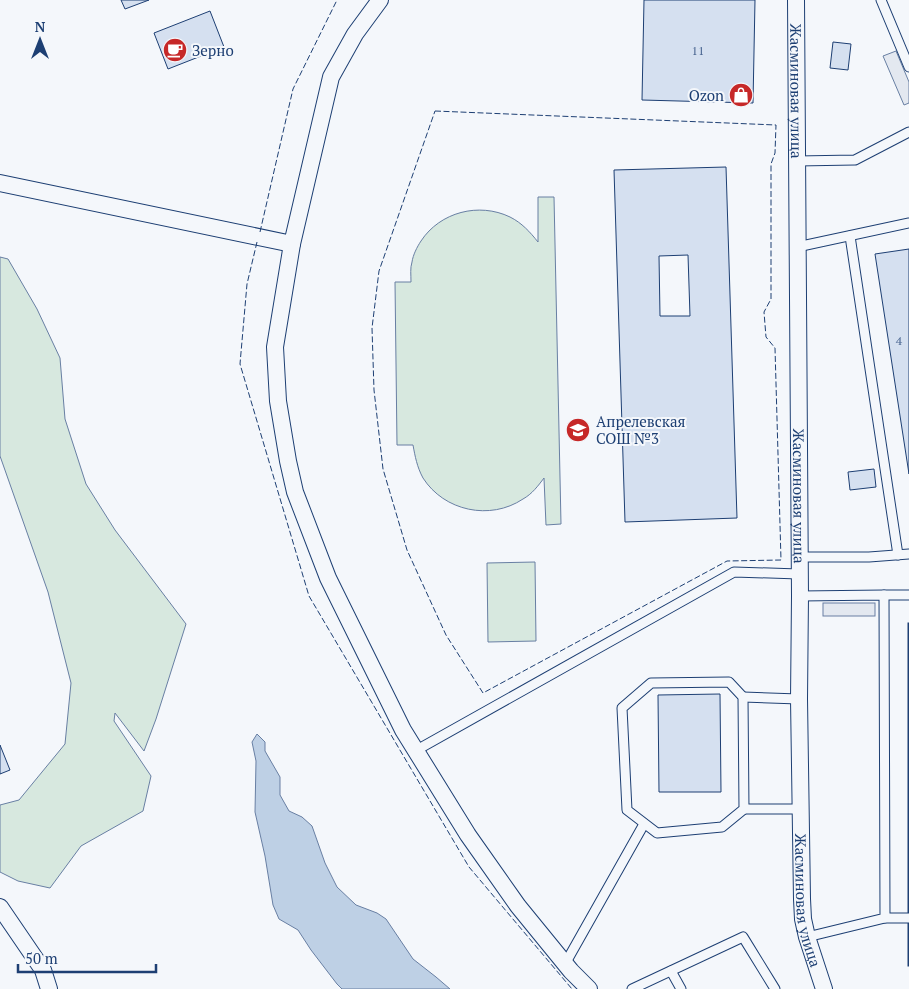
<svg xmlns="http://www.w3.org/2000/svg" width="909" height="989" font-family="'PT Serif',serif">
	<rect width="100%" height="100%" fill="#f4f7fb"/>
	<g fill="#d7e8df" stroke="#687fa3">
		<path d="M538,197H554L561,524L546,525L544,478C538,486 532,494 523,499C490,521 444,511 423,478C417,467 415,456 413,445H397L395,282H411C411,275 410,268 412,262C413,255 417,247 421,241C440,212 479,202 510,217C522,223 530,232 538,242Z"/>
		<path d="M0,257L8,259L37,309L60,358L65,419L86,484L115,530L186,624L156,719L144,751L115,713L114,721L151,776L143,811L81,846L50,888L18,881L0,872V805L19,800L65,744L71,683L48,592L0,456Z"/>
		<path d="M535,562L536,641L488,642L487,563Z"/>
	</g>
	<g fill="#e3e8f0" stroke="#687fa3">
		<path d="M896,51L909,82V103L904,105L883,56Z"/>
		<rect x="823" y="603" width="52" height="13"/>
	</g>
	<path fill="#bed0e5" stroke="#687fa3" d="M257,734L265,742V751L280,777V795L289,811L302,817L312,826L325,863L337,887L356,905L377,913L386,919L413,959L436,977L450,989H342L337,984L311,950L298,930L279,919L273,905L265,856L255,812L256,761L252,742Z"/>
	<g fill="#d5e0f0" stroke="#1d3f73" fill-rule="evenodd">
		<path d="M121,0H149L125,9Z"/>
		<path d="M644,0H755L753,103L642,100Z"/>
		<path d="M210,11L224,47L168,69L154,33Z"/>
		<path d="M833,42L851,44L848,70L830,68Z"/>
		<path d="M726,167L737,518L625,522L614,170ZM688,255L690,316H660L659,256Z"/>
		<path d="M909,249V474L875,254Z"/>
		<path d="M874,469L876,487L850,490L848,472Z"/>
		<rect x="908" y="623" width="1" height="343"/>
		<path d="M720,694L721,792H659L658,695Z"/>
		<path d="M0,745L10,770L0,774Z"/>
	</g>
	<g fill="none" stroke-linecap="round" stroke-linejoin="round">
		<g stroke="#1d3f73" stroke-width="11">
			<g id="lane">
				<path d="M881,0L909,67"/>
				<path d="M797,161L855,160L909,132"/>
				<path d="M850,236L898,555"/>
				<path d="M797,247L909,223"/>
				<path d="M799,557H869L909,554"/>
				<path d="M884,595H909"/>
				<path d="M800,596L884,595L885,918L807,937"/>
				<path d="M729,682L743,697L744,809L722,827L657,833L627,810L622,708L651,683Z"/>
				<path d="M743,697L799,699"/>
				<path d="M415,751L734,572L799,574"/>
				<path d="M744,809H801"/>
				<path d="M885,918H908"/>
				<path d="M565,964L644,824"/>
				<path d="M671,971L681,989"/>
				<path d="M632,989L743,937L775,989"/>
			</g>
		</g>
		<g stroke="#1d3f73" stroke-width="18">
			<g id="street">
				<path id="s1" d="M796,0L800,596L799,699L802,899L803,919L807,937L824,989"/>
				<path d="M0,183L292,244L331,77L355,34L380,0"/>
				<path d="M292,244L275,347L278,401L288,461L295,492L328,578L403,730L468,835L518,906L571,971L589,989"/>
				<path d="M0,907L43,970L49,989"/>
			</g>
		</g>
		<use href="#lane" stroke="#f4f7fb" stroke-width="9"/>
		<use href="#street" stroke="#f4f7fb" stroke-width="16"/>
		<g stroke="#1d3f73" stroke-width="1" stroke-dasharray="6 2.5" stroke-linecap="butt">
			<path d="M435,111L776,125L775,153L771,164V299L764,312L766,337L775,348L781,560L727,561L483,693L446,635L407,550L383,469L374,390L372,328L379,271Z"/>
			<path d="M260,232L293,89L337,0"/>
			<path d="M257,242L247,284L240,364L309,596L469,867L572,989"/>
		</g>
	</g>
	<defs>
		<g id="cafe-disc" transform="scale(1.25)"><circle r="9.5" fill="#c62828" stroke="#f4f7fb"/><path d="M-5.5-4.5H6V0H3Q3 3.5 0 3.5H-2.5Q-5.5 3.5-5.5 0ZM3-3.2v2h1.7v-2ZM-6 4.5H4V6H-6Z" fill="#fff"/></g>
		<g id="shop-disc" transform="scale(1.25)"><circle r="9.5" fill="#c62828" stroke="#f4f7fb"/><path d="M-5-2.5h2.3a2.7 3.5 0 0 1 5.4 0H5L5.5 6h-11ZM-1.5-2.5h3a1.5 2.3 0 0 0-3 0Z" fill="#fff"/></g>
		<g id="school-disc" transform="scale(1.25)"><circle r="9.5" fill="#c62828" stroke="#f4f7fb"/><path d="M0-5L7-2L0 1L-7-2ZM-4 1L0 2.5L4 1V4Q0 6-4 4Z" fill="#fff"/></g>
	</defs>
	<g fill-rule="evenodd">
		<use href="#cafe-disc" x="175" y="50"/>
		<use href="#shop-disc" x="741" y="95"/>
		<use href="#school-disc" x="578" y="430"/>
	</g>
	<g text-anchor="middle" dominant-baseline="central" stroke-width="4" stroke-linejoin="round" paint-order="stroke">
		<g font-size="12" fill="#4b6792">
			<text x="698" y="50">11</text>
			<text x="899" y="340">4</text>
		</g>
		<g font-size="15" fill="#1d3f73" stroke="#f4f7fb" text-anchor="start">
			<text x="192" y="50">Зерно</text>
			<text x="724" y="95" text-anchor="end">Ozon</text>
			<text x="596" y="421">Апрелевская<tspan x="596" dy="17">СОШ №3</tspan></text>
		</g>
		<g font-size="15" fill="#1d3f73" stroke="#f4f7fb">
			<text stroke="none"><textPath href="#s1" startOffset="91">Жасминовая улица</textPath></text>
			<text stroke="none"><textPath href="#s1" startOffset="496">Жасминовая улица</textPath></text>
			<text stroke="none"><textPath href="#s1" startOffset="901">Жасминовая улица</textPath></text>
		</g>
	</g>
	<g transform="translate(40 40)" stroke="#f4f7fb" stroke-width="4" paint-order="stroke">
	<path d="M0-4L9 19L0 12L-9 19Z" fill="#1d3f73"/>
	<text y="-8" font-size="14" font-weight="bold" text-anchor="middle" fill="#1d3f73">N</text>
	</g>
	<path d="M18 964v8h138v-8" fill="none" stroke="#1d3f73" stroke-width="2.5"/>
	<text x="25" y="964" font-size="15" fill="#1d3f73" stroke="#f4f7fb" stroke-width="4" paint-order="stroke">50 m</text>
</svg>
